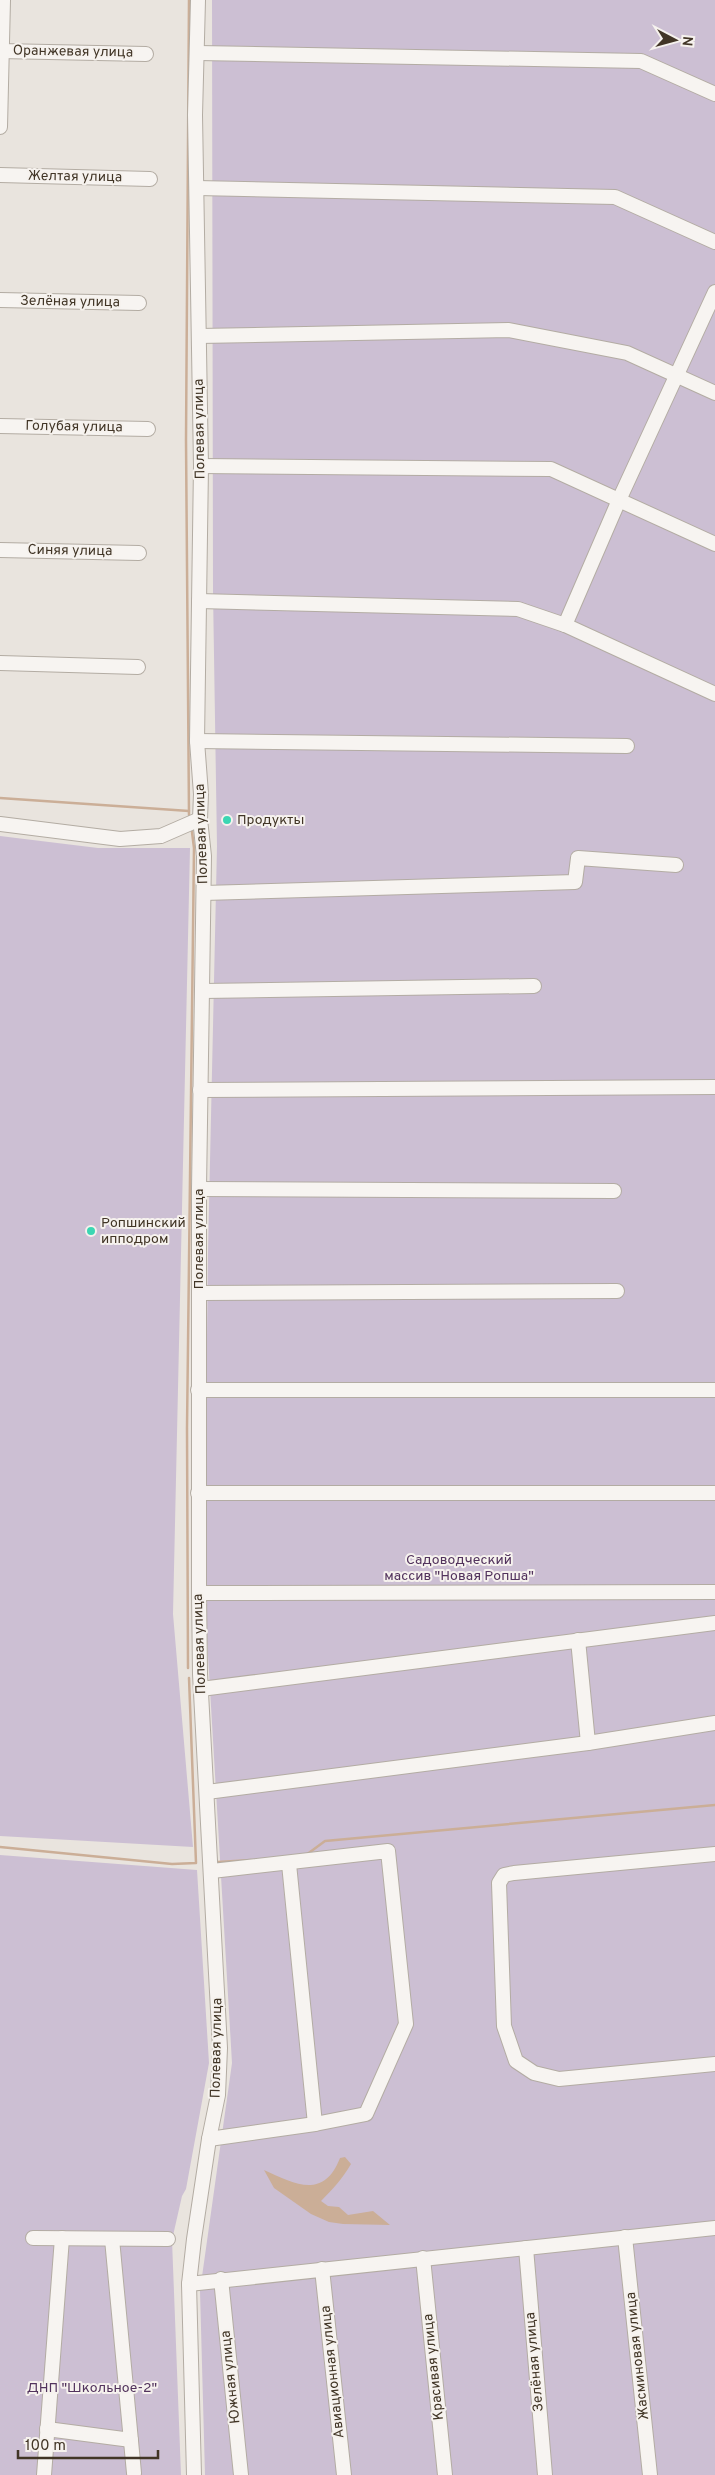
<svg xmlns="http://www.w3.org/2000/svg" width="715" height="2475" font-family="Overpass,sans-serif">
	<rect width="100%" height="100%" fill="#e9e4de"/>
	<g fill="#ccbfd3">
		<path d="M212,0H715V2475H205L200,2291L232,2063L204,1587L208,1252L217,846L213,591Z"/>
		<path d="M0,836L98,848H190L173,1614L193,1847L0,1836Z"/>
		<path d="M0,1855L197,1870L209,2063L186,2189L182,2196L172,2240L181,2475H0Z"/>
	</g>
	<path fill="#cbae97" d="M345,2157L351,2164C342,2179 333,2189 321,2201L328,2206L339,2207L348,2215L373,2211L390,2225L343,2224L329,2222L311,2214L274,2188L264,2170C296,2185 324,2199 340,2158Z"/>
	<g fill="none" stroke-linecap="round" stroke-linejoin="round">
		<g stroke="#cbae97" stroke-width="2.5">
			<path d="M189,0L186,440L189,815"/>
			<path d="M0,798L189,811"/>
			<path d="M188,1668L187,1428L194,848L192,832"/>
			<path d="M0,1847L172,1864L196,1863L189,1678"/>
			<path d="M306,1855L325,1841L715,1805"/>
			<path d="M218,1862L251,1860"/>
		</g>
		<g stroke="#b3aca3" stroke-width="16">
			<g id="minor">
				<path d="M0,51L146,54"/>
				<path d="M198,53L641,61L715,94"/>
				<path d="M0,127L3,0"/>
				<path d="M0,175L150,179"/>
				<path d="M197,188L615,197L715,242"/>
				<path d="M0,300L139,303"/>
				<path d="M199,336L509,330L627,353L715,393"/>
				<path d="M0,426L148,429"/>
				<path d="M201,466L551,469L715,544"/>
				<path d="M0,550L139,553"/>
				<path d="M199,601L518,609L565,625L715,694"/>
				<path d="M565,625L619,500L715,292"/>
				<path d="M0,663L138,667"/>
				<path d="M197,741L627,746"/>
				<path d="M0,824L120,839L161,836L200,819"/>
				<path d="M204,893L575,882L578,858L676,865"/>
				<path d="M203,991L534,986"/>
				<path d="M200,1090L715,1087"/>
				<path d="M199,1189L614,1191"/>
				<path d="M199,1293L617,1291"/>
				<path d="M198,1390H715"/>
				<path d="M198,1493H715"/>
				<path d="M199,1593L715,1592"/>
				<path d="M578,1640L588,1743"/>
				<path d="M201,1689L715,1623"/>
				<path d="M207,1792L588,1743L715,1723"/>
				<path d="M715,1854L514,1873L504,1875L499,1883L504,2026L516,2061L534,2073L559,2079L715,2064"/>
				<path d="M289,1864L315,2124"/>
				<path d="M209,2139L315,2124L366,2114L406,2024L388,1851L212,1871"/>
				<path d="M625,2237L650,2475"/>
				<path d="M33,2238L168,2239"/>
				<path d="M112,2239L134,2473"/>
				<path d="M526,2248L545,2475"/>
				<path d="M423,2258L445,2475"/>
				<path d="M322,2269L344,2475"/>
				<path d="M221,2279L241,2475"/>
				<path d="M189,2284L715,2228"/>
				<path d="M47,2429L131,2440"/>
				<path d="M44,2475L62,2238"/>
				<path d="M194,2475L189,2284L194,2239L209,2139L218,2095L220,2048L200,1674L199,1593V1189L204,856L200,819L201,794L197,741L201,466L195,115L198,0"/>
			</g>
		</g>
		<use href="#minor" stroke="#f7f4f1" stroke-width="14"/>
	</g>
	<g fill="#3bd6b3" stroke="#f6f2ee" stroke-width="2">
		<circle cx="227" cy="820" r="5"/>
		<circle cx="91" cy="1231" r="5"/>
	</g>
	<g text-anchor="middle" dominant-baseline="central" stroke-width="4" stroke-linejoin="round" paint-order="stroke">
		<g font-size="14" fill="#413526" stroke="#f6f2ee">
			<text transform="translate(73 52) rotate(1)">Оранжевая улица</text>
			<text transform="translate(75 177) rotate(1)">Желтая улица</text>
			<text transform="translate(70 302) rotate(1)">Зелёная улица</text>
			<text transform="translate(74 427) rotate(1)">Голубая улица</text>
			<text transform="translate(200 429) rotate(-91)">Полевая улица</text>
			<text transform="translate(70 551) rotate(1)">Синяя улица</text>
			<text transform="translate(202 834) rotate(-92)">Полевая улица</text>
			<text transform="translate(199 1239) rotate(-90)">Полевая улица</text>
			<text transform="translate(200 1644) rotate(-92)">Полевая улица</text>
			<text transform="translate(217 2048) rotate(-89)">Полевая улица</text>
			<text transform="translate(638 2356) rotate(-96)">Жасминовая улица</text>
			<text transform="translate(535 2362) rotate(-95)">Зелёная улица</text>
			<text transform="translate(434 2367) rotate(-96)">Красивая улица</text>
			<text transform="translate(333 2372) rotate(-96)">Авиационная улица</text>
			<text transform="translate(231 2377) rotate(-96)">Южная улица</text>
		</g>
		<g font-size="14" fill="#413526" stroke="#f6f2ee" text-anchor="start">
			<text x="237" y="820">Продукты</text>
			<text x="101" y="1223">Ропшинский<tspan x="101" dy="16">ипподром</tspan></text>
		</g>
		<g font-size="14" fill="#52335d" stroke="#f6f2ee">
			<text x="459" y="1560">Садоводческий<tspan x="459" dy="16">массив "Новая Ропша"</tspan></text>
			<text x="92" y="2388">ДНП "Школьное-2"</text>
		</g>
	</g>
	<g transform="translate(675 40) rotate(96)" stroke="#f6f2ee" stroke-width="4" paint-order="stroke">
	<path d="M0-4L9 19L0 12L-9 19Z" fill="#413526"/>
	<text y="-8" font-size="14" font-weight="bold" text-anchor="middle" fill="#413526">N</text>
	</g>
	<path d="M18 2450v8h140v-8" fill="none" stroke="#413526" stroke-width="2.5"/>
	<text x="25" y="2450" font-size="15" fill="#413526" stroke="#f6f2ee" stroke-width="4" paint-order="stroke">100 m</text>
</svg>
